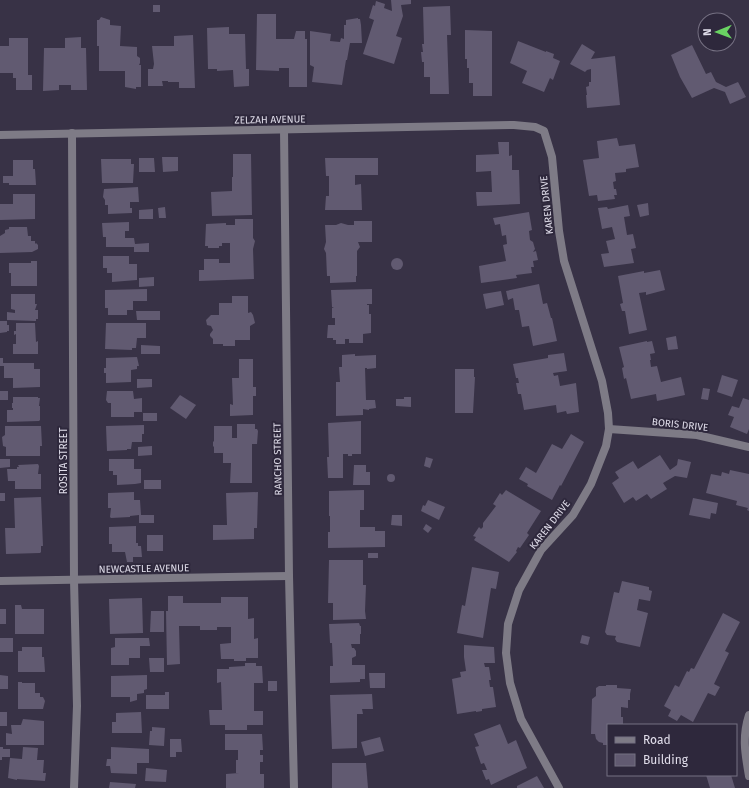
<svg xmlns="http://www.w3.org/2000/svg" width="749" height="788" font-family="'Fira Sans',sans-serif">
	<rect width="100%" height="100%" fill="#383246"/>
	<g fill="#615a71">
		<path d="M391,0H411V4L401,5L403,16L396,36L402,38L394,64L363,54L374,20L369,18L373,5L375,6L376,1L385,4L384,8L392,11Z"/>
		<rect x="153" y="5" width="7" height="7"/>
		<path d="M450,6L451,35H447L449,94H430V77H424V62H422L421,52H423L422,44H424L423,7Z"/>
		<path d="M257,14H276V39H294L296,31H305V39H307V87H289V68H279V71L256,70Z"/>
		<path d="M101,17L110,20V25L121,26L120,46L137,47V56L140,58V63L139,65H141V87H136V89L125,87V71H99V46H97V20H99Z"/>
		<path d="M358,18V19H360L361,25L362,43H350L347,60H346L342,85L312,82L314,67L310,65V31L331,34L330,41L340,42L341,38L344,39V25H346V20Z"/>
		<path d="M229,27V34H245L246,69H249V86L234,87L233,70L217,71V69H208L207,28Z"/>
		<path d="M465,30L492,31V96H473V83H469V68H467V59H465Z"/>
		<path d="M193,35L195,88H179V82H168V81H162L163,86H148V69H153L154,64L152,46H174V36Z"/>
		<path d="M81,37V48H86L87,90H71V85H59V90L43,91L44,48H65V38Z"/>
		<path d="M9,38H28V75H32V90H16V78H13V73H0V46H9Z"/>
		<path d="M518,41L546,52V51L554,54L553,58L560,61L553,80L550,78L544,92L522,83L527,71L510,63Z"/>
		<path d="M582,44L595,52L591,59L615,56L620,105L587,108L586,95H587L586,87L589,86V82H591V69L587,70L585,72L570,64Z"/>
		<path d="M692,45L706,74L711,72L716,82L726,87L738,82L746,97L730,104L725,92L714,88L692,98L680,77L671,55Z"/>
		<path d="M617,138L619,146L635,144L639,167L626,169V172L615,173L616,181L613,182L614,189H616L617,195H614L615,199L598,201L597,195L589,196L583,160L599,158L597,141Z"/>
		<path d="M498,142H509V156L512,155V170H519L520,204L477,206L476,192H492L491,171L476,172V155L499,154Z"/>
		<path d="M233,154H251L252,215L212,216L211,192L232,191V177H233Z"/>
		<path d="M162,157H178V171L163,172Z"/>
		<path d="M139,158H154L155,172H139Z"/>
		<path d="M325,158H378V175H355V185L361,184L362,210H325L326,196H329V176H326Z"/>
		<path d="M101,159H131V164H134L133,183H102Z"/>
		<path d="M13,160H33V169H35L36,185H9V183H3V176H13Z"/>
		<path d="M138,187L139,202H130V208H132V213L108,214V205H105V200L103,197L104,189Z"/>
		<path d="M13,194H35V219L0,220V204H13Z"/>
		<path d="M648,203L649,215L640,217L637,205Z"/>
		<path d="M628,205L630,216L624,217L627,235L633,234L636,248L631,249L634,263L604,267L601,254L609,253L606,241L615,239L612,227L602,229L598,208L607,207L608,209Z"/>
		<path d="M165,207L166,218H159L158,208Z"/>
		<path d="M153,209V219H139V210Z"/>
		<path d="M529,212L532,230L529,231L530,240L533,242L535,249L533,252L536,251L538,260L533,261L534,267H531L532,273L516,275L517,278L481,283L479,266L506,261L503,245L507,244L506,235L502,236L500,224L495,225L493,218Z"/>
		<path d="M235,219H253V238L255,241L253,249L254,279L199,281V270H204V259H219V263H230V243H222V246H219V248H208V246H205L206,224L226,223V225H235Z"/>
		<path d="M354,221H372V242H358L360,247L357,251V276H356V282L330,283V276H327L326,253L324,249L326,242L325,225H336L341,223L348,225H354Z"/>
		<path d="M129,222V231H125V238H134L135,244L149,243V252H134V247H106V237H103L102,223Z"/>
		<path d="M9,227H27L28,236H31V241H35V244L36,243L38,245V249L32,252L0,253V236L5,233V230L9,229Z"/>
		<path d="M103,256H129V264H137V280L112,282V273H107V268H103Z"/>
		<circle cx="397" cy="264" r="6"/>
		<path d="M31,261H37V286H11V273H9V263H31Z"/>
		<path d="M660,270L665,290L646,295V292L639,293L647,330L629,334L625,311H622L620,304L623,303L618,276L644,271V273Z"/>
		<path d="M154,277V286L139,287V278Z"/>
		<path d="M539,284L543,304L547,303L551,318H552L557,341L533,346L529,326L522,327L519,310H515L513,298L508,300L506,291Z"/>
		<path d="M147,289V301H133V310H127V315H108V308H105V290Z"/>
		<path d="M372,289V304H367V305H369V314H367H371V333L363,334V343H349V339H345V344H336V340H333V338H327L328,325H335V318H332V308L334,307H332L331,290Z"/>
		<path d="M501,291L504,305L486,309L483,294Z"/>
		<path d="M11,294H35V304H37L35,310H38V319H36V321L7,320V312L15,313V310L11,309Z"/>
		<path d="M232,296H248V313L251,312L253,315L255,323L250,326V340H235V346H223V344H213V339L210,336V334L213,330L211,326L207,325L206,320L211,315H219V303H232Z"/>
		<path d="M136,311H160V320H137Z"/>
		<path d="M0,321H7V325H9V331H7V332L0,333Z"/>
		<path d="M16,323H35L36,342L38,341V354H13V344H16V334L14,335V331H16Z"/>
		<path d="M106,323H146V338H137L136,348H132V350L105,349Z"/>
		<path d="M676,336L678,349L668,350L666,338Z"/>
		<path d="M647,341V342L652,341L655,353L650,354L651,360H650L651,367L657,366L661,382L681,377L685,395L657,401L656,394L631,399L626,378L624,379L622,368L624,367L619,347Z"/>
		<path d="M141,345L160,346V354H141Z"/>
		<path d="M564,353L567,371L553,373L554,376L558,375L560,386L576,383L579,412L567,414L566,411L557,413L556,405L524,410L521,394H518L516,383H519L518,378H516L513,364L548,358V355Z"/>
		<path d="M355,354V356L376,355V368L367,369V368H365L366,400H375L376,408L369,409V410L363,409V415L336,416V382H340L339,367H342V355Z"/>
		<path d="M137,357L139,366H137V369L131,370V382L106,383V373H104V368H106V358Z"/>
		<path d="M0,358H3V363H34V369H40V387L13,388V378H4V366H0Z"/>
		<path d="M239,359H253V387H256V396H253V415L230,416V404L233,405L232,378H239Z"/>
		<path d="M455,369H474V377H475L473,413H455Z"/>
		<path d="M722,375L738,380L732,397L717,392Z"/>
		<path d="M137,379H152V387L137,388Z"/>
		<path d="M703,388L710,389L708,400L701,399Z"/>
		<rect x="0" y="391" width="8" height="9"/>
		<path d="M107,391H133L134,399L142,398V412H134V417H111V403H108L106,400Z"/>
		<path d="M180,395L196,405L186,419L170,408Z"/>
		<path d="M13,397H38V398H40L39,406H40V420L39,421L7,422V410H13V408H12V403H13Z"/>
		<path d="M404,397H411V407L396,406V399H404Z"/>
		<path d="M743,398L749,400V429L747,434L730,427L734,417L728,415L732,406L739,408Z"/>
		<rect x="143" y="413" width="14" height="8"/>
		<path d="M361,421V454H352V456H348V454H343V478H328L327,457H329L328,423Z"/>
		<path d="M237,424H255V429H257L258,431L257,444H252V483H230L231,463H223V453H214V447L213,446V442L214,441V426H232V438H237Z"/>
		<path d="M144,425V434H142V442H132L131,449H127V450L107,451L106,426Z"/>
		<path d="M5,426H41L42,446H40V456H6V447L3,446L2,437L5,435Z"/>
		<path d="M571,434L584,442L561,486L560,485L552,500L527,486L528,484L519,479L526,467L536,473L552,444L562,449Z"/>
		<path d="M152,446V455L138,456V447Z"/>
		<path d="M660,455L670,470L677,465L678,459L691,462L687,478L675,476L663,483L667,489L651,499L647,494L636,501L633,497L624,503L612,483L619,478L615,472L633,461L638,469Z"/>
		<path d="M426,457L433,459L430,468L424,466Z"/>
		<path d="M0,459H10V467L0,468Z"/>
		<path d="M109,459H134V469H141V483L135,484L117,485V475H113V471H109Z"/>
		<path d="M38,464L39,466L38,474H41V489H15V481H8L7,469H17V467H19L18,465Z"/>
		<path d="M354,465H366V472H370V485H353Z"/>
		<path d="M730,470L749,474V511L747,510L748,508L736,505L737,501L706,493L711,474L721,476L722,472L729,474Z"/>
		<circle cx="391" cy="478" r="4"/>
		<rect x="144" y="480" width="17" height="9"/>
		<path d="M364,490V510H360V527H375V531H385V547L328,548V532H330V516H329V491Z"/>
		<path d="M506,490L541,511L527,533L529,535L520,548L518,547L516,551L517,552L509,562L474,540L476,537L473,536L479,527L481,529L483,527V523L496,506L493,504L500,493L502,495Z"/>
		<path d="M134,492V500H140L141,515H154V523H139V515L130,516V517L111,518L110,517L111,508H108V493Z"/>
		<path d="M258,492L257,528H254V539L213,540V525H227L226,493Z"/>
		<rect x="0" y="493" width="5" height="8"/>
		<path d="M41,497L43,546H41V552L40,553L6,554L5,528H15L14,498Z"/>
		<path d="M693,498L718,503L716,514L711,513L710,519L689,515Z"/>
		<path d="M428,500L445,507L439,520L421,511L423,505L425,506Z"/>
		<path d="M392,515H402V526L391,525Z"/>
		<path d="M426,524L432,528L428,533L423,529Z"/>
		<path d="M136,526V543H138V546H141L142,557H133V562H127L125,552H112V544H109V527Z"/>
		<rect x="147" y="535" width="16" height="16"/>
		<rect x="368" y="553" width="10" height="5"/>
		<path d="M329,560H363V585H366L365,611L366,619L333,620V603H328Z"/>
		<path d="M472,567L499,572L496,589L491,588L483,638L457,633L462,605L465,606Z"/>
		<path d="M622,581L649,587V590L652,591L650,601L639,599L637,610L648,613L640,647L617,642L615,639L616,636L607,635L605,632L614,592L619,593Z"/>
		<path d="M168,596H183V603H221V597H248V619L254,618V639L258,638V658H246V661H234V659H221L220,644L231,643V627H217V630H200V626H179L180,664L167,665L166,611H168Z"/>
		<path d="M142,598L143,633L110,634L109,599Z"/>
		<path d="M15,605H21L22,609H44V634H15Z"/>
		<rect x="0" y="609" width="6" height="15"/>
		<path d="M151,611H164V632H150Z"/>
		<path d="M723,613L740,622L725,651L729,653L714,684L720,687L715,696L708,693L693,722L681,715L677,721L668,716L671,710L664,706L675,685L679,687L687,671L689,672L691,668L694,669Z"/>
		<path d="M359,623L360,626H361V634H360V644H351L352,648H354L356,651V656L352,658V665H365V679H360V682L330,683V666H333L332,643H330L329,624Z"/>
		<path d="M582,635L590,637L588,645L580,643Z"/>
		<rect x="0" y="638" width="13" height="14"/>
		<path d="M115,638H149L150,646H140V658H129V665H111V648L115,647Z"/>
		<path d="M464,645L494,647L495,663H484L485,667H489L491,680H489L490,687H493L496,707L482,709V711L476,712V711L457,714L452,679L461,677L460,672L466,671L464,657Z"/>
		<path d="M22,647H42V657H44L45,672H18V651H22Z"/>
		<path d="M149,658H164V672H150Z"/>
		<path d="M245,663H256V666H262L263,683H254V711H263V725H247V730H225V725H210L209,710H222L221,682L217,683V669H229V667L245,666Z"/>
		<path d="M369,673H385V688H370Z"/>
		<path d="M0,675L8,676V689H0Z"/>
		<path d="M147,675V689L144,690V693L137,694V700L130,702V697H111V676Z"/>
		<rect x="268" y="681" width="9" height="10"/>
		<path d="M18,682H22V683H35V693H40V697H43L45,701L43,709H18Z"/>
		<path d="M606,685H617V688L631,689L630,694V700H628V708L621,707V717H623V725H608V745H603V743L599,742L596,739L595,734H591L592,699L596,696V688L599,686H606Z"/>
		<path d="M165,692H169V709H146V695H165Z"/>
		<path d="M372,694L373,709H362L363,714H357V748L332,749L330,695Z"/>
		<rect x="0" y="712" width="7" height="14"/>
		<path d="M141,712L142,733H112V722H116V713Z"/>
		<path d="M23,719L44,721V745H6V733L12,734L11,725H21Z"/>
		<path d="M500,724L508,744L516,740L527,768L491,785L489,779L486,780L482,770H487L484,763L481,764L475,747L479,746L474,734Z"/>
		<path d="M152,727L165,728L164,746L149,745L150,731H152Z"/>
		<path d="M225,734H262L263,750H260V755H263V762H260V774H264V788H226V774L239,773H236V760H238V750H225Z"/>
		<path d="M380,737L384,751L365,756L361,742Z"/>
		<path d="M170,739H181L182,752H176V757H170Z"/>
		<path d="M0,747H3V749H10V757H2V760H0Z"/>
		<path d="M23,747L38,748L37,760H44L43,773H46L45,781L17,779V780L8,778L10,758L22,759Z"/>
		<path d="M111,747L149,749V763H137V774L111,773L110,766H106L107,759H111Z"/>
		<path d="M332,763H366L368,788H332Z"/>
		<path d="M146,768L167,770L166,782L145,781Z"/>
		<path d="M706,775H731L735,788H710Z"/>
		<path d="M537,776L544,788H517V786Z"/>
		<path d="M110,782L136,784L135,788H109Z"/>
	</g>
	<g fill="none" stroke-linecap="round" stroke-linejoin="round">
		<g stroke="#7e7b86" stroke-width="8">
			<path d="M284,130L289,576L294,788"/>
			<path d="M72,133L74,580L77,706L74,788"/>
			<path d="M0,135L514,125L535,127L544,131L552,157L559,231L564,261L602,381L608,413L609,429L606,446L591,484L573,515L541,550L519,590L508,624L506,653L510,683L521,719L559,788"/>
			<path d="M609,429L697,435L749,447"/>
			<path d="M0,581L289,576"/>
			<path d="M749,715C742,737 745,753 749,776"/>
		</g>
	</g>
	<g text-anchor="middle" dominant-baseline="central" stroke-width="4" stroke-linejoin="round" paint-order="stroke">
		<g font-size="10" fill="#e0ddea" stroke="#2e283c">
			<text transform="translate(270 120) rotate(-1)">ZELZAH AVENUE</text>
			<text transform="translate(547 205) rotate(-96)">KAREN DRIVE</text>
			<text transform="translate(680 425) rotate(6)">BORIS DRIVE</text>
			<text transform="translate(278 459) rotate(-91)">RANCHO STREET</text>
			<text transform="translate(64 461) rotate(-90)">ROSITA STREET</text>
			<text transform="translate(550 525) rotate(-52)">KAREN DRIVE</text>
			<text transform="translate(144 569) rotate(-1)">NEWCASTLE AVENUE</text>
		</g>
	</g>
	<rect x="607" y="724" width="130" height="52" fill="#2e283c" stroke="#757082"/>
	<rect x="615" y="737" width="20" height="6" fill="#7e7b86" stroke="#757082"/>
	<text x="643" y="744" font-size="12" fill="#e0ddea">Road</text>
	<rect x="615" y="754" width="20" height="12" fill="#615a71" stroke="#757082"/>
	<text x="643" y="764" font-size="12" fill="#e0ddea">Building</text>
	<g transform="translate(717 32) rotate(269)"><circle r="19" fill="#2e283c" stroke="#757082"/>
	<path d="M0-3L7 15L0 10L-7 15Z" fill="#6ad363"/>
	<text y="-6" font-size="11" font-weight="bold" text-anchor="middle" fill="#e0ddea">N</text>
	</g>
</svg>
